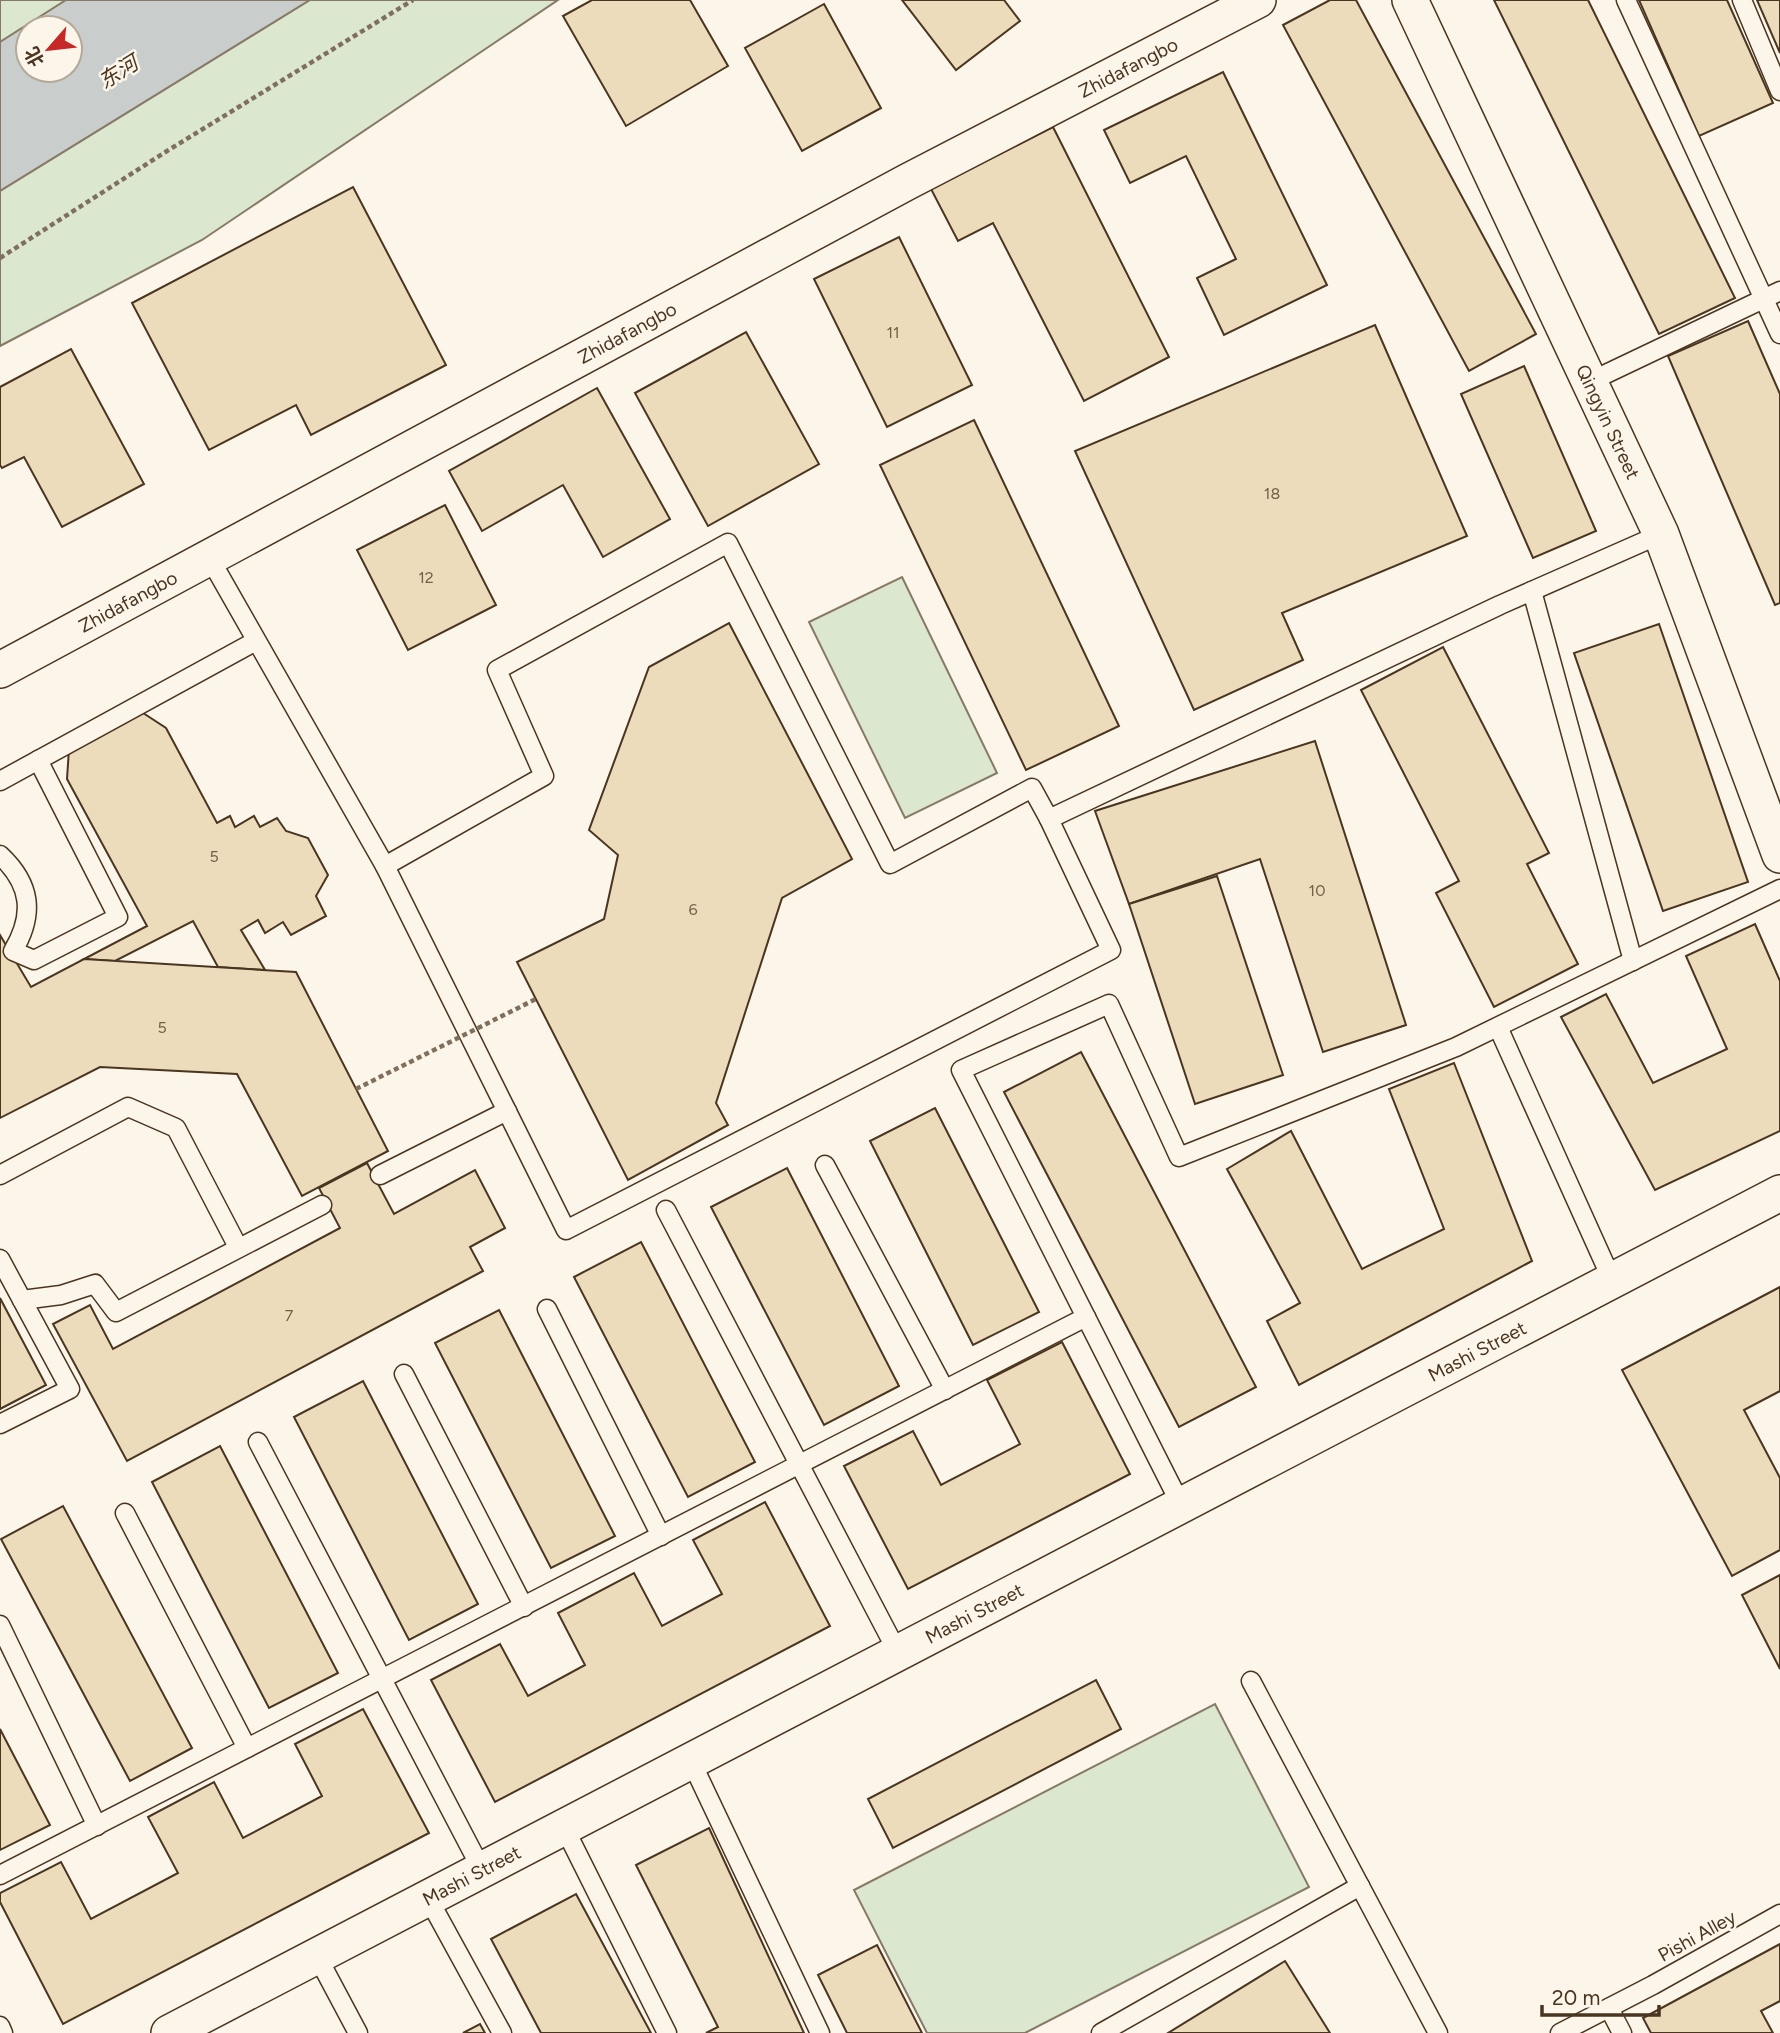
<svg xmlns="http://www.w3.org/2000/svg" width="1780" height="2033" font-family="Figtree,'Noto Sans SC',sans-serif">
	<rect width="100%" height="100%" fill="#fbf6e9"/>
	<g fill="#dce7d0" stroke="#887966" stroke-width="2" fill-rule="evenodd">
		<path d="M0,0H558L202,240L0,346ZM28,28H70V70H28Z"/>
		<path d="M902,577L997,773L905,818L809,622Z"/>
		<path d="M1215,1704L1309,1887L1025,2033H927L854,1890Z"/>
	</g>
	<path fill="#c9cecd" stroke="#887966" stroke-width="2" fill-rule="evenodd" d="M66,0H310L0,191V42ZM28,28H70V70H28Z"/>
	<g fill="#ecdcbc" stroke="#4a3520" stroke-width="2">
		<path d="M592,0H690L728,66L626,126L563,16Z"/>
		<path d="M902,0H1004L1020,21L956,70Z"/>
		<path d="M1330,0H1356L1536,334L1469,371L1283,25Z"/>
		<path d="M1494,0H1588L1735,298L1659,334Z"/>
		<path d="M1639,0H1727L1773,103L1699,136Z"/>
		<path d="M1757,0H1780V53Z"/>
		<path d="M824,4L881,108L802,151L745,48Z"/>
		<path d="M1223,72L1327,285L1224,335L1197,278L1236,259L1186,156L1130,183L1104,130Z"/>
		<path d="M1053,127L1169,357L1084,401L993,223L958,241L931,189Z"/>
		<path d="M353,187L446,365L311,435L296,405L209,450L132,303Z"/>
		<path d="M899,237L972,385L887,427L814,279Z"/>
		<path d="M1748,321L1780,394V603L1775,605L1668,356Z"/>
		<path d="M1375,325L1467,536L1282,613L1303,660L1194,710L1075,451Z"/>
		<path d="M746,332L819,464L708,526L635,393Z"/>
		<path d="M71,349L144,484L62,527L24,457L2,468L0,465V387Z"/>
		<path d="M1524,366L1596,531L1533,558L1461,394Z"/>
		<path d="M597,388L670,519L603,557L563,485L482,531L449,471Z"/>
		<path d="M974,420L1119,726L1026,770L880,465Z"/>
		<path d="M445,505L496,605L408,650L357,550Z"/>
		<path d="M729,623L852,859L782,898L716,1103L728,1125L628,1180L517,962L604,919L618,855L589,830L649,667Z"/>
		<path d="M1659,624L1748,882L1663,911L1574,653Z"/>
		<path d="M1443,647L1549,853L1527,864L1578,964L1494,1007L1436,893L1459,881L1361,690Z"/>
		<path d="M140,711L166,728L217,823L230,816L235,827L254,816L260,827L277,818L286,831L308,838L328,875L316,896L326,916L291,935L283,922L265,933L258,920L241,930L265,970L218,967L193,921L115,961L84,959L147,926L67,779L69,749Z"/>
		<path d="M1315,741L1406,1025L1323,1052L1260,859L1129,904L1095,811Z"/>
		<path d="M1217,876L1283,1075L1195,1104L1129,904Z"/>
		<path d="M1755,924L1780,981V1131L1655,1190L1561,1017L1606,994L1653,1083L1727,1049L1686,956Z"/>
		<path d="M0,935L31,987L84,959L296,972L388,1151L302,1196L237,1074L100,1067L0,1118Z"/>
		<path d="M1081,1052L1256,1387L1179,1427L1004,1092Z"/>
		<path d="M1454,1063L1532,1261L1299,1385L1267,1321L1300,1303L1227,1169L1291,1131L1362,1269L1444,1229L1389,1089Z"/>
		<path d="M935,1108L1039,1312L973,1345L870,1141Z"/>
		<path d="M367,1163L394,1214L475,1170L505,1228L470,1247L483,1271L127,1461L53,1324L90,1305L113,1349L340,1228L319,1188Z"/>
		<path d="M787,1168L899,1386L824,1425L711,1207Z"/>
		<path d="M641,1242L755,1462L688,1497L574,1277Z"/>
		<path d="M1780,1287V1391L1744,1410L1780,1478V1550L1732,1576L1622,1370Z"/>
		<path d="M0,1298L46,1385L0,1409Z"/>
		<path d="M499,1310L615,1536L551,1568L435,1343Z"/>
		<path d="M1062,1342L1130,1474L908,1589L844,1466L913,1431L941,1485L1020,1444L987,1380Z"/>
		<path d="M363,1381L478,1604L409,1640L294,1417Z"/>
		<path d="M220,1446L338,1673L269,1708L152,1482Z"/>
		<path d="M765,1502L830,1626L495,1802L431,1680L500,1644L528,1696L585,1665L558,1613L634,1573L662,1626L722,1594L693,1540Z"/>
		<path d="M63,1506L192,1748L130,1781L1,1539Z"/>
		<path d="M1780,1575V1669L1742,1595Z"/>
		<path d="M1096,1680L1121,1729L893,1848L868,1799Z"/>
		<path d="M363,1709L429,1833L63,2024L0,1902V1893L61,1862L91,1919L178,1873L148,1817L214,1782L243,1838L322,1796L295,1744Z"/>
		<path d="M0,1729L50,1825L0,1850Z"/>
		<path d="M709,1828L804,2033H706L718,2027L636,1865Z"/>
		<path d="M576,1894L651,2033H541L491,1939Z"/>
		<path d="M1780,1944V2001L1761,2011L1773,2033H1651L1643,2018Z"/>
		<path d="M877,1945L922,2033H847L818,1975Z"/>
		<path d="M1285,1961L1330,2033H1168Z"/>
		<path d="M480,2024L485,2033H463Z"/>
	</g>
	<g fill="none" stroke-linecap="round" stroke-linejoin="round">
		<g stroke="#4a3520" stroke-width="21">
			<g id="lane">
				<path d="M1626,0L1780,334"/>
				<path d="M1742,0L1780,91"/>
				<path d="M1589,382L1780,291"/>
				<path d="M209,557L385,866L566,1230L1111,950L1049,819"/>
				<path d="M1532,591L1633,961"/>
				<path d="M0,781L256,641"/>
				<path d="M0,855C31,884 35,914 13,951L34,960L118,917L38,760"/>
				<path d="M385,866L544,776L497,670L728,543L890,864L1032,788L1049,819L1500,605L1661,534"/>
				<path d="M1498,1027L1612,1280"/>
				<path d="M825,1165L945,1390"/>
				<path d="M0,1175L128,1107L176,1128L238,1247"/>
				<path d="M380,1175L507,1111"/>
				<path d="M666,1210L898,1653"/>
				<path d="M0,1259L70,1389L0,1424"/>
				<path d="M22,1300L61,1295L95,1284L116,1312L322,1205"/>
				<path d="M547,1309L661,1536"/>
				<path d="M404,1374L524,1607"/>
				<path d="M258,1442L482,1870"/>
				<path d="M1181,1505L961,1070L1109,1004L1179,1157L1456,1047L1780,889"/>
				<path d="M125,1513L247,1748"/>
				<path d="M0,1625L97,1826"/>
				<path d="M1251,1681L1438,2033"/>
				<path d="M691,1761L820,2033"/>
				<path d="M564,1827L667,2033"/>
				<path d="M0,1875L1086,1317"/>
				<path d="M428,1898L502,2033"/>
				<path d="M317,1956L358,2033"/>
				<path d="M1609,2008L1622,2033"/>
				<path d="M0,2026L3,2033"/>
				<path d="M1101,2033L1360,1886"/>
				<path d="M1560,2033L1653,1985L1780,1914"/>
			</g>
		</g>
		<g stroke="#4a3520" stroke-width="38">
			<g id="street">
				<path id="s1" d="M1410,0L1661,534L1780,855"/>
				<path id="s2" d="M0,670L907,182L1258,0"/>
				<path id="s3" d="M169,2033L1780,1193"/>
			</g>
		</g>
		<path stroke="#7f6f5c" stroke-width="4.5" stroke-dasharray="5 3.5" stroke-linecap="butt" d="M0,258L167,151L413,0"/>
		<use href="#lane" stroke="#fbf6e9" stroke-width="18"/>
		<use href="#street" stroke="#fbf6e9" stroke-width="35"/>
		<path stroke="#7f6f5c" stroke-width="4.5" stroke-dasharray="5 3.5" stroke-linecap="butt" d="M356,1089L536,999"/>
	</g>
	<g text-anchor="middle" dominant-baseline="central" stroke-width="5" stroke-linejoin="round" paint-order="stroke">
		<g font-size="16" fill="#725f47">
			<text x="893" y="332">11</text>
			<text x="1272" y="493">18</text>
			<text x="426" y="577">12</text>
			<text x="214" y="856">5</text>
			<text x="1317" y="890">10</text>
			<text x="693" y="909">6</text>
			<text x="162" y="1027">5</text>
			<text x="289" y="1315">7</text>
		</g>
		<g font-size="19" fill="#4a3520" stroke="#fbf6e9">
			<text stroke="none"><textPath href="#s2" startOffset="1279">Zhidafangbo</textPath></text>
			<text stroke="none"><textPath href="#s2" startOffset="712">Zhidafangbo</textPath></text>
			<text stroke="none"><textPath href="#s1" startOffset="466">Qingyin Street</textPath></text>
			<text stroke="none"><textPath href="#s2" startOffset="145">Zhidafangbo</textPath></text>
			<text stroke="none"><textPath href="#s3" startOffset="1475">Mashi Street</textPath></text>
			<text stroke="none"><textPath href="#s3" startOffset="908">Mashi Street</textPath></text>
			<text stroke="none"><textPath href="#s3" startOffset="341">Mashi Street</textPath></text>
			<text transform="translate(1697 1936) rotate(-29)">Pishi Alley</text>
		</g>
		<g font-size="21" font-style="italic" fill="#4a3520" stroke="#fbf6e9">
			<text transform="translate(118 72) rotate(-32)">东河</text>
		</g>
	</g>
	<g transform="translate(49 49) rotate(242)"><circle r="33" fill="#fbf6e9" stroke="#b4a999" stroke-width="2"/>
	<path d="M0-5L12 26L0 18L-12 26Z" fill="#c62828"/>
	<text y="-10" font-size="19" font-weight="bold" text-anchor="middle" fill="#4a3520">北</text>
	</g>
	<path d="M1542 2005v10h117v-10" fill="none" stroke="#4a3520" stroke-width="3.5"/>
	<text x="1552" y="2005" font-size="21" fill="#4a3520" stroke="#fbf6e9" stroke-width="5" paint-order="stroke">20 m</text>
</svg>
